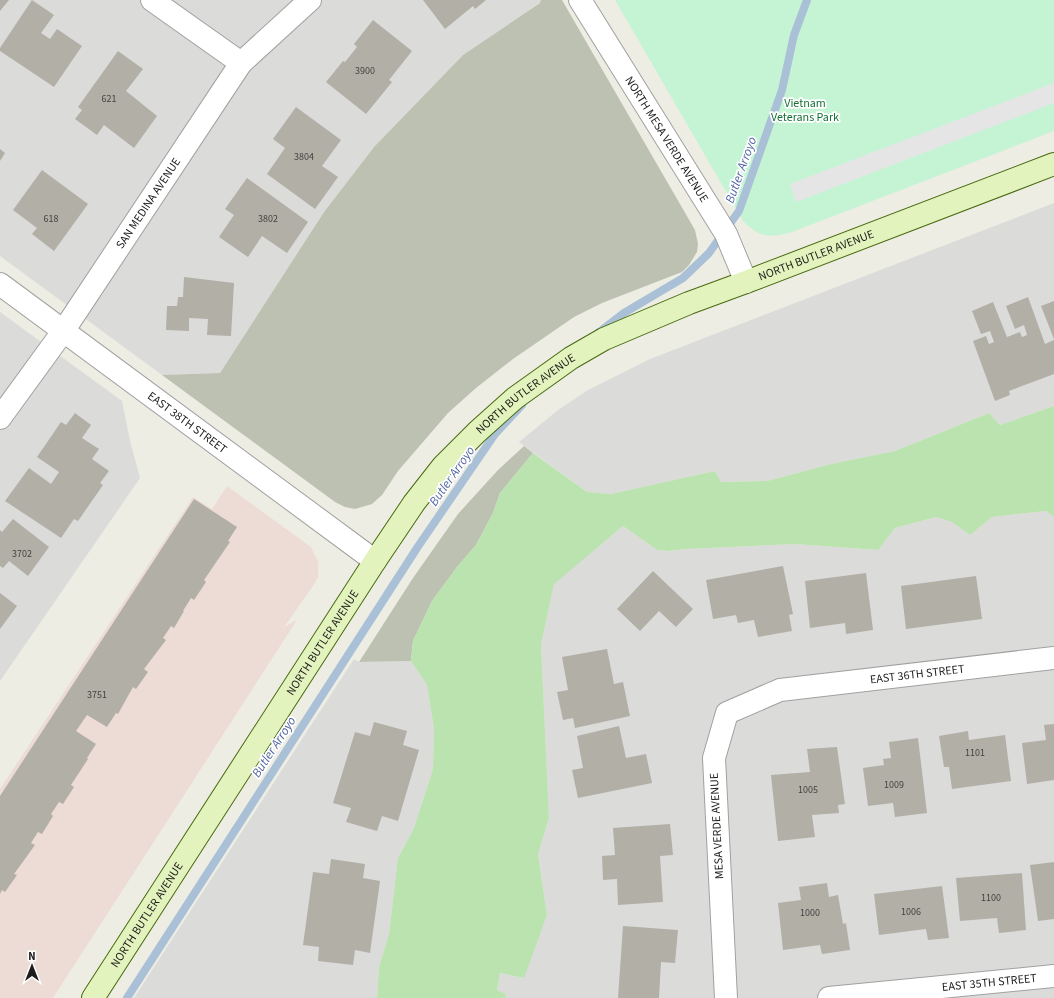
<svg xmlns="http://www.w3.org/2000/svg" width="1054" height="998" font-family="'Source Sans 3',sans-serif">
	<rect width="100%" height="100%" fill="#edede4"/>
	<g fill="#dbdbda">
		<path d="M0,0H541V2L463,55L374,147L324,212L220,373L162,375L0,256Z"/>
		<path d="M1054,203V406L1000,425L989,413L895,451L831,464L767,481L720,482L715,471L611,494L587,492L519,442L558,410L588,390L650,359Z"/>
		<path d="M0,312L122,401L130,441L140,478L0,681Z"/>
		<path d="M1046,511L1054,517V998H505L506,994L497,990L500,973L523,978L547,915L538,854L549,818L541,645L554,583L623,526L657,550L668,551L686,549L795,544L877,550L895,528L936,517L952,522L970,535L992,517Z"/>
		<path d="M354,659L359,662L411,661L427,685L434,729L433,769L414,828L398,858L389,934L379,967L377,998H134Z"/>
	</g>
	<path fill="#eddcd5" d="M227,486L311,547L318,562V577L315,583L284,627L297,620L53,998H0V789L193,497L212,509Z"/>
	<g fill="#bdc1b1">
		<path d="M541,0H562L695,230L698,244L697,252L689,265L682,272L602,303L574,317L513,359L476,388L448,413L398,471L382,495L372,504L355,509L345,507L335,502L162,375L220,373L324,212L374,147L463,55L540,3Z"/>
		<path d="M524,446L533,453L500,493L493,513L476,545L457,567L432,601L413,641L411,661L359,662L413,578L458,514L498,470Z"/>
	</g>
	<path fill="#bbe3af" d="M1054,406V517L1046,511L992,517L970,535L952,522L936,517L895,528L878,550L795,544L686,549L668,551L657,550L623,526L554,584L541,645L549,818L538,854L547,915L524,978L500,973L497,990L506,994L505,998H377L379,967L389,934L398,858L414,828L433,769L434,729L427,685L411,661L413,641L432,601L457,567L476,545L493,513L500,493L533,453L587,492L611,494L715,471L721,482L767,481L831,464L895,451L989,413L1000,425Z"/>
	<path fill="#c5f4d5" d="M615,0H1054V131L792,232C770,238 760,238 743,221Z"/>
	<path fill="#e5e5e5" d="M1054,83V103L796,202L790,184Z"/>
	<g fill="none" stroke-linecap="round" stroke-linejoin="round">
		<g stroke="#a9c0d7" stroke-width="8">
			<path d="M598,333L624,313L683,278L709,253L739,211L782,90L794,35L807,0"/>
			<path d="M127,998L417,548L495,434L522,405"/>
		</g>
	</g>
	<g fill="#b2afa7">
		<path d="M0,0H9L0,11Z"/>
		<path d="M32,0L54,15L41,33L50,39L57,29L82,46L54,87L0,51V48Z"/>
		<path d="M423,0H486L475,9L473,6L445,29Z"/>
		<path d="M373,20L412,51L389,80L392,82L366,114L326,82L343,61L345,62L357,47L354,44Z"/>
		<path d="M118,51L143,69L126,91L157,116L134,148L104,125L97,135L75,119L82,110L78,107Z"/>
		<path d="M296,107L341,140L322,166L338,177L315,209L267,174L285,148L273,139Z"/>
		<path d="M0,149L5,153L0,161Z"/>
		<path d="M42,170L88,204L54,251L32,234L37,228L13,210Z"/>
		<path d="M247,178L308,222L287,253L262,236L248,257L219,237L234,215L225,209Z"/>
		<path d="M184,277L234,283L231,336L207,335L208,319L189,318V331L166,330L167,306H177L178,297H183Z"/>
		<path d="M1028,297L1045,344L1054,340V374L1009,391L1010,395L995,401L973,341L986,336L989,344L994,342L990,331L981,334L972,311L993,302L1007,337L1020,332L1022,337L1027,335L1024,325L1015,329L1006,306Z"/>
		<path d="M1054,301V339L1041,306Z"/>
		<path d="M75,413L91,425L82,438L99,449L92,459L109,471L100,483L103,485L78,521L74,519L61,538L5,501L29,468L51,484L59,472L37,457L61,422L66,425Z"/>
		<path d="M194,499L237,527L228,541L230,542L204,580L206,582L194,600L191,598L183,611H184L174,628L171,626L163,638L166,640L144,669L148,672L136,689L133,687L118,714L116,713L107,727L87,715L76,731L96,744L87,758L88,759L71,785L74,787L63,804L59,802L51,814L53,816L42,834L38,832L31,843L35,845L14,874L17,875L5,892L2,890L0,894V796Z"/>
		<path d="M13,519L49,547L28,576L9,561L3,568L0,566V530L2,532Z"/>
		<path d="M783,566L793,614L789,615L792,631L758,637L754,620L738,623L736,615L713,619L706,580Z"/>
		<path d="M653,571L693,609L676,627L659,611L640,631L617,609Z"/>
		<path d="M866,573L873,630L846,634L845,623L810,628L805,581Z"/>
		<path d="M976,576L982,619L906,629L901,586Z"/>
		<path d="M0,593L17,606L0,629Z"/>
		<path d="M607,649L614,684L623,682L630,716L575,728L573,718L563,720L557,692L568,690L562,657Z"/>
		<path d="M374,722L407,731L403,745L419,750L398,821L382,816L377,831L346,822L351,808L333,803L355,732L370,736Z"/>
		<path d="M1054,724V780L1027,784L1022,743L1046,740L1044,725Z"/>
		<path d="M619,726L626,758L646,754L652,783L578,798L572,770L583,768L577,736Z"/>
		<path d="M968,731L969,740L1005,735L1011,781L952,789L949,767H944L939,736Z"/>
		<path d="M918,738L927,813L895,817L893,803L868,806L863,768L884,765L883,759L891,758L889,742Z"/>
		<path d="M837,747L845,804L838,805L839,813L812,815L815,837L778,841L771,775L810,772L807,749Z"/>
		<path d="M670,824L673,855L660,856L663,902L618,905L617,879L603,880L602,856L615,855L613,828Z"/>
		<path d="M331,859L365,864L363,878L380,881L370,953L355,950L353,965L318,961L319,947L303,945L313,872L329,874Z"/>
		<path d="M1054,862V919L1038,921L1030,865Z"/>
		<path d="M1022,873L1026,930L999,933L997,918L960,921L956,878Z"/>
		<path d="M827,883L829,897L838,895L843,924L846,923L850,950L822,954L820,945L783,950L778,903L801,900L799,887Z"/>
		<path d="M942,886L949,938L928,940L926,929L879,935L874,894Z"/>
		<path d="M623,926L678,930L675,963L661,962L659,998H618Z"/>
	</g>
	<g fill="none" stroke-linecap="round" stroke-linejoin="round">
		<g stroke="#a1a1a1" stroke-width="24">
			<g id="minor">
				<path d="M152,0L241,63"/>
				<path id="s1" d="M580,0L726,234L746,282"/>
				<path id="s2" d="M0,418L64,330L241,63L310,0"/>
				<path id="s3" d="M726,998L714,758L727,713L780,690L1054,658"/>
				<path id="s4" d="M829,998L1054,976"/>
			</g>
		</g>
		<g stroke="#a1a1a1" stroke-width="24">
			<g id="tertiary">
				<path id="s5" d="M0,284L375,561"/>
			</g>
		</g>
		<g stroke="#48690f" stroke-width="24">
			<g id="secondary">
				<path id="s6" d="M93,998L375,561L414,503L443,466L477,432L515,398L571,358L604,339L689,303L746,282L1054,164"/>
			</g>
		</g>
		<use href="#minor" stroke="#fff" stroke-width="22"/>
		<use href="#tertiary" stroke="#fff" stroke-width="22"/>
		<use href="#secondary" stroke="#e2f3bd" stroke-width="22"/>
	</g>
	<g text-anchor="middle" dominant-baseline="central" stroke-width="3.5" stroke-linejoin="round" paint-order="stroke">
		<g font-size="10" fill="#424240">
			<text x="365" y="71">3900</text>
			<text x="109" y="99">621</text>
			<text x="304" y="157">3804</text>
			<text x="51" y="219">618</text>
			<text x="268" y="219">3802</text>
			<text x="22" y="554">3702</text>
			<text x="97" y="695">3751</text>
			<text x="975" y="753">1101</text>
			<text x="894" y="785">1009</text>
			<text x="808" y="790">1005</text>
			<text x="991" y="898">1100</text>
			<text x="911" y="912">1006</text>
			<text x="810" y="913">1000</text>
		</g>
		<g font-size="12" fill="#167136" stroke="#fff">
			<text x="805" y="103">Vietnam<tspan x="805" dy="14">Veterans Park</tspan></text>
		</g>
		<g font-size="12" fill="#1d1d1d" stroke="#fff">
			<text stroke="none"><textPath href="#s1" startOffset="164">NORTH MESA VERDE AVENUE</textPath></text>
			<text stroke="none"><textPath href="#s2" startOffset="261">SAN MEDINA AVENUE</textPath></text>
			<text stroke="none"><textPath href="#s6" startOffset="1071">NORTH BUTLER AVENUE</textPath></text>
			<text stroke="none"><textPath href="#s6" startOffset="747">NORTH BUTLER AVENUE</textPath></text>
			<text stroke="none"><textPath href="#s5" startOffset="233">EAST 38TH STREET</textPath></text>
			<text stroke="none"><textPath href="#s6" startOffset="423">NORTH BUTLER AVENUE</textPath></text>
			<text stroke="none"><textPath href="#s3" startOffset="483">EAST 36TH STREET</textPath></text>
			<text transform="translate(717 826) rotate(-93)">MESA VERDE AVENUE</text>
			<text stroke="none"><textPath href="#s6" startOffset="99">NORTH BUTLER AVENUE</textPath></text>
			<text stroke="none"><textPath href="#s4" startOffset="161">EAST 35TH STREET</textPath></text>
		</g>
		<g font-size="13" font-style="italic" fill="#5366a3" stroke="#fff">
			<text transform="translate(741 170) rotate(-70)">Butler Arroyo</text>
			<text transform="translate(452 476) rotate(-55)">Butler Arroyo</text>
			<text transform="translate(274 747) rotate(-57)">Butler Arroyo</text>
		</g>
	</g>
	<g transform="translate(32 966)" stroke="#ffffff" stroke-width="3" paint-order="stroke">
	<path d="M0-3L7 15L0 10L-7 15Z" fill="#1d1d1d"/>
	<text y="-6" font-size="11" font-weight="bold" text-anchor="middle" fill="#1d1d1d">N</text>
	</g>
</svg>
